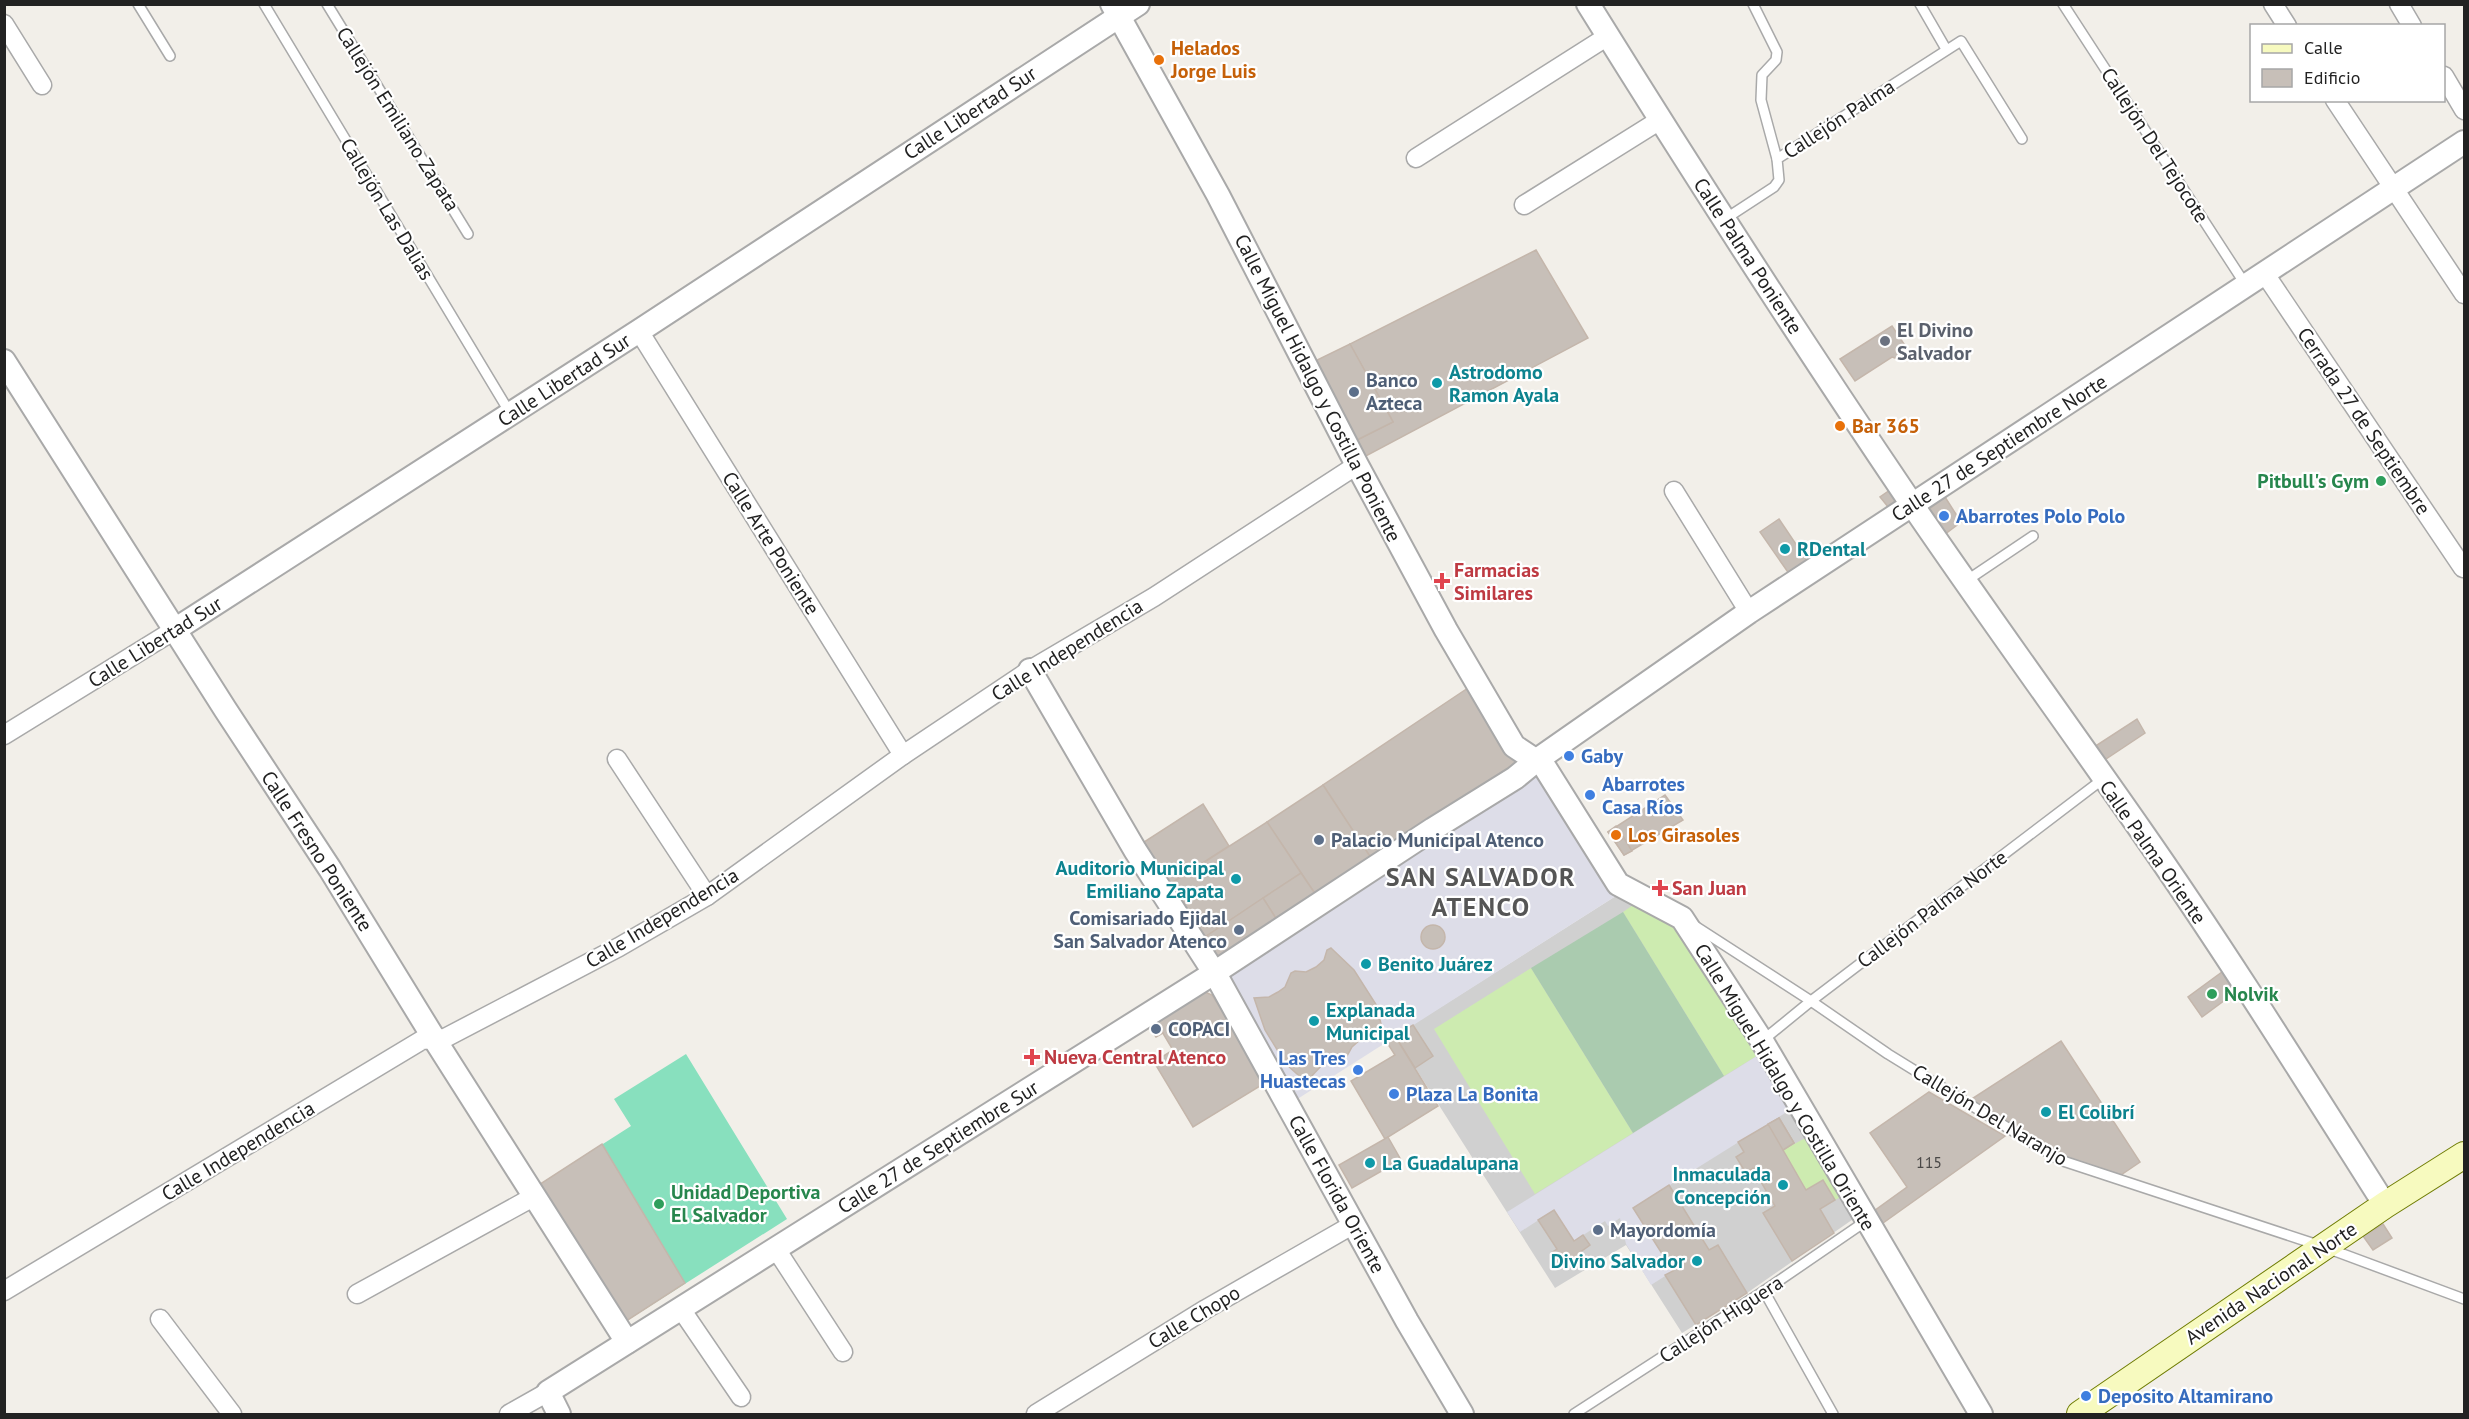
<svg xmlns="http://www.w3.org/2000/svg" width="2469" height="1419" font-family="'PT Sans',sans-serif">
	<rect width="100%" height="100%" fill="#f2efe9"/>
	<path fill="#d0d0d0" d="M1619,894L1678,924L1859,1215L1747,1293L1682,1333L1626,1245L1555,1288L1395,1036Z"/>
	<g fill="#cdebb0">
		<path d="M1636,903L1678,924L1760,1054L1724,1076L1623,912Z"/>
		<path d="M1531,968L1633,1133L1535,1194L1434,1029Z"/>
		<path d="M1811,1135L1848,1193L1835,1200L1806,1190L1783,1150Z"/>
	</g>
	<path fill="#aacbaf" d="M1623,912L1724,1076L1633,1133L1531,968Z"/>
	<path fill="#88e0be" d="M686,1054L787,1219L617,1327L531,1190L631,1126L614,1099Z"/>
	<g fill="#dddde8">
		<path d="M1544,766L1619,894L1288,1105L1217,977Z"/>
		<path d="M1760,1054L1793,1108L1633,1208L1673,1271L1651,1285L1626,1244L1620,1218L1608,1226L1605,1221L1574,1241L1554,1210L1520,1232L1507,1212Z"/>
	</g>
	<g fill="#c7bfb8" stroke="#c4b6ab" stroke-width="1.5">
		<path d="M1536,250L1588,338L1364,457L1357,440L1393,422L1350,344Z"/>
		<path d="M1892,326L1912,356L1904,361L1892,357L1855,381L1840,359Z"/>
		<path d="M1350,344L1393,422L1357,440L1315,361Z"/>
		<path d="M1890,490L1896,500L1889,508L1880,497Z"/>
		<path d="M1945,497L1961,522L1944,535L1928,510Z"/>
		<path d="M1779,519L1810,565L1792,578L1760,532Z"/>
		<path d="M1468,688L1517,762L1371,858L1323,785Z"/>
		<path d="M2137,719L2145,733L2103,761L2094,747Z"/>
		<path d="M1323,785L1371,858L1316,895L1267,822Z"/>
		<path d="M1665,795L1683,820L1624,855L1608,832Z"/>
		<path d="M1203,804L1229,846L1167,886L1141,844Z"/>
		<path d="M1267,822L1301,873L1202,939L1167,886Z"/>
		<path d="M1616,826L1624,838L1616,843L1608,832Z"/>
		<path d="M1624,838L1632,851L1624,855L1616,843Z"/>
		<path d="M1301,873L1316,895L1277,920L1263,898Z"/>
		<path d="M1263,898L1277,920L1216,960L1202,939Z"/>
		<circle cx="1433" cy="937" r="12"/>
		<path d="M1331,948L1354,970L1377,1006L1383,1033L1362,1038L1352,1047L1347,1056L1344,1058H1332L1324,1063L1306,1082L1287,1065L1278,1051L1265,1030L1254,998L1269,997L1278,992L1285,987L1291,973L1295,971L1306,972L1316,967L1324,960L1327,950Z"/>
		<path d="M2222,972L2237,991L2202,1017L2188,997Z"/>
		<path d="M1205,992L1212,995L1252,1056L1265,1083L1193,1127L1154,1062L1173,1050L1155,1020Z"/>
		<path d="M1155,1020L1163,1033L1156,1037L1148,1025Z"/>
		<path d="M1413,1025L1433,1056L1415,1068L1395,1036Z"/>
		<path d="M1395,1036L1438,1106L1385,1139L1351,1081L1395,1055L1386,1041Z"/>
		<path d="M2061,1041L2140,1162L2115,1179L2060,1160L1967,1102Z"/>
		<path d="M1929,1092L2005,1136L1883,1223L1874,1211L1907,1187L1870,1133Z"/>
		<path d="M1779,1118L1794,1143L1783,1150L1806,1190L1823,1180L1835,1200L1820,1209L1834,1233L1792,1261L1763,1213L1775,1206L1753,1168L1746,1173L1736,1157L1744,1152L1738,1142Z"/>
		<path d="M1779,1118L1794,1143L1783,1150L1768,1124Z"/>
		<path d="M1388,1137L1401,1160L1352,1188L1339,1165Z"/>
		<path d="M602,1144L685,1283L617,1327L531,1190Z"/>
		<path d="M1669,1185L1709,1250L1718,1245L1747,1293L1696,1325L1665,1275L1673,1271L1633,1208Z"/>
		<path d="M1554,1210L1574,1241L1583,1235L1590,1245L1579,1253L1574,1262L1564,1261L1558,1265L1551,1253L1557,1249L1538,1220Z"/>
		<path d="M2383,1224L2392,1238L2373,1250L2363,1236Z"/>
	</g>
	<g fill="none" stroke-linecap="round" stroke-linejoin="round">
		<g stroke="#a9a9a9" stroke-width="12">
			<g id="service">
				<path d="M138,4L170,56"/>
				<path d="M264,4L510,413"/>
				<path d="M327,4L468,234"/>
				<path d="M1753,4L1777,52L1776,60L1762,75L1761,100L1777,159"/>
				<path d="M1920,4L1946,49"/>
				<path d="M2063,4L2245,284"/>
				<path d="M1725,219L1774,187L1779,180L1777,159L1961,41L2022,139"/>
				<path d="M1966,581L2033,536"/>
				<path d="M1695,926L1811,1001L1888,1054L2060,1160L2324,1247L2464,1299"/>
				<path d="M1762,1041L1811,1001L2103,779"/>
				<path d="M1764,1291L1833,1414"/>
				<path d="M1574,1414L1764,1291L1866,1221"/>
			</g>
		</g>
		<g stroke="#a9a9a9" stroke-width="21">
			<g id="minor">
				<path d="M2273,4L2287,26"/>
				<path d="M2399,4L2412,26"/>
				<path d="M4,24L42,85"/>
				<path d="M2444,76L2464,110"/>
				<path d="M2335,100L2464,294"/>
				<path d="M1416,158L1608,36"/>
				<path d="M1524,205L1660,120"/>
				<path d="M2265,274L2463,568"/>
				<path d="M639,331L903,755"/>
				<path d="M1674,491L1749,612"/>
				<path d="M4,735L176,629"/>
				<path d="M617,759L707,896"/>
				<path d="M776,1249L843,1352"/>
				<path d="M4,1291L422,1040L445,1038L619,947L707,896L903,755L1030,670L1154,597L1357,465"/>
				<path d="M357,1294L535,1196"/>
				<path d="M681,1309L741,1397"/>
				<path d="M160,1319L232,1414"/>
				<path d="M509,1414L548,1392"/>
				<path d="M1036,1414L1206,1309L1354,1224"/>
			</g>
		</g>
		<g stroke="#a9a9a9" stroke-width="26">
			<g id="tertiary">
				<path d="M1112,4L1218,195L1357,465L1446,630L1514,746L1544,766L1618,884L1682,918L1762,1041L1981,1414"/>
				<path d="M1588,4C1693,173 1800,339 1911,503C1986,613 2064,720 2140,829C2226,952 2305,1079 2385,1205"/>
				<path d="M4,361L225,709L330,869L435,1040L627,1342"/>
				<path d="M176,629L639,331L1138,4"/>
				<path d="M1030,670L1135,850L1217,977L1407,1321L1462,1414"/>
				<path d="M559,1414L548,1392L1214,973L1433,829L1515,778L1537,760L1749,612L2464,142"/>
			</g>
		</g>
		<g stroke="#707d05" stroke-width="28">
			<path id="secondary" d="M2080,1414L2385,1205L2464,1155"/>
		</g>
		<use href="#service" stroke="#fff" stroke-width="9"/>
		<use href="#minor" stroke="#fff" stroke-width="18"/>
		<use href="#tertiary" stroke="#fff" stroke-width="22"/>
		<use href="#secondary" stroke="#f7fabf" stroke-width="26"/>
	</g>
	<g fill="#e8710a" stroke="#fff" stroke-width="2">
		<circle cx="1159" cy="60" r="6"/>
		<circle cx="1840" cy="426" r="6"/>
		<circle cx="1616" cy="835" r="6"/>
	</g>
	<circle fill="#6b7280" stroke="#fff" stroke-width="2" cx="1885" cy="341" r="6"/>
	<g fill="#0f9aa8" stroke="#fff" stroke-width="2">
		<circle cx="1437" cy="383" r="6"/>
		<circle cx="1785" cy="549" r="6"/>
		<circle cx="1236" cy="879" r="6"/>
		<circle cx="1366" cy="964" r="6"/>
		<circle cx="1314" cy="1021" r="6"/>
		<circle cx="2046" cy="1112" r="6"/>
		<circle cx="1370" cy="1163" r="6"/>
		<circle cx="1783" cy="1185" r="6"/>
		<circle cx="1697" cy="1261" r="6"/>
	</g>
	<g fill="#5c6f8a" stroke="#fff" stroke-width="2">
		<circle cx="1354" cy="392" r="6"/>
		<circle cx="1319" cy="840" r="6"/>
		<circle cx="1239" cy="930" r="6"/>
		<circle cx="1156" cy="1029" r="6"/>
		<circle cx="1598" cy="1230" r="6"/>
	</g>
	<g fill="#2e9e5b" stroke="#fff" stroke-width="2">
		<circle cx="2381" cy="481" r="6"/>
		<circle cx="2212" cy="994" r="6"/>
		<circle cx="659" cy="1204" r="6"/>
	</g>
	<g fill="#3f7fe0" stroke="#fff" stroke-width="2">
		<circle cx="1944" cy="516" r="6"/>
		<circle cx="1569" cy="756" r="6"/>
		<circle cx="1590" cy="795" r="6"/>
		<circle cx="1358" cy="1070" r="6"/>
		<circle cx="1394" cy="1094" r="6"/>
		<circle cx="2086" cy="1396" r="6"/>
	</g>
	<g fill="#e0444e" stroke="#fff" stroke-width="2">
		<path d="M1439 572h6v6h6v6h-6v6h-6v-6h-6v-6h6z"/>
		<path d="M1657 879h6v6h6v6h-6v6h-6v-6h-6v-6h6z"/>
		<path d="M1029 1048h6v6h6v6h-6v6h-6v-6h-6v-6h6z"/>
	</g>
	<g text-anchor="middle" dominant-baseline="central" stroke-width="4.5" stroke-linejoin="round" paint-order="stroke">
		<g font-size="16" fill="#4b4948">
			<text x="1929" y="1162">115</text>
		</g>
		<g font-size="20" font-weight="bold" fill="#c56008" stroke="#fff" text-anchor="start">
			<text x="1171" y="48">Helados<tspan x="1171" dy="23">Jorge Luis</tspan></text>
			<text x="1852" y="426">Bar 365</text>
			<text x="1628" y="835">Los Girasoles</text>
		</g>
		<g font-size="20" fill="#222" stroke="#fff">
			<text transform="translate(970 113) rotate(-33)">Calle Libertad Sur</text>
			<text transform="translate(398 119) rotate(58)">Callejón Emiliano Zapata</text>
			<text transform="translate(1839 119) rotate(-33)">Callejón Palma</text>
			<text transform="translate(2155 145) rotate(57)">Callejón Del Tejocote</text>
			<text transform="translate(387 209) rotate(59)">Callejón Las Dalias</text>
			<text transform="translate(1748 256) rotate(57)">Calle Palma Poniente</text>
			<text transform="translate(564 380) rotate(-33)">Calle Libertad Sur</text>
			<text transform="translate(1318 388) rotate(63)">Calle Miguel Hidalgo y Costilla Poniente</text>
			<text transform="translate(2364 421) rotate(56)">Cerrada 27 de Septiembre</text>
			<text transform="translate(1999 448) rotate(-33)">Calle 27 de Septiembre Norte</text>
			<text transform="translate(771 543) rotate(58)">Calle Arte Poniente</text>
			<text transform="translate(155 642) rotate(-32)">Calle Libertad Sur</text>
			<text transform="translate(1067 650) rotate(-32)">Calle Independencia</text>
			<text transform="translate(317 851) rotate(57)">Calle Fresno Poniente</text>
			<text transform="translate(2153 852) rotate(55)">Calle Palma Oriente</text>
			<text transform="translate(1932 909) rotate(-37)">Callejón Palma Norte</text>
			<text transform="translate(662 918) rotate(-31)">Calle Independencia</text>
			<text transform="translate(1785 1087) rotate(59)">Calle Miguel Hidalgo y Costilla Oriente</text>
			<text transform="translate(1990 1115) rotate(31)">Callejón Del Naranjo</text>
			<text transform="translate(938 1147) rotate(-32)">Calle 27 de Septiembre Sur</text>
			<text transform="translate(238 1151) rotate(-31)">Calle Independencia</text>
			<text transform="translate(1337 1194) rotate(61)">Calle Florida Oriente</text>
			<text transform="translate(2271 1283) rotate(-34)">Avenida Nacional Norte</text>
			<text transform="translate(1194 1317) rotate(-31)">Calle Chopo</text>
			<text transform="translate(1721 1319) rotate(-33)">Callejón Higuera</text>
		</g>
		<g font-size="20" font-weight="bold" fill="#5b616d" stroke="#fff" text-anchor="start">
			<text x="1897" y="330">El Divino<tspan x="1897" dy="23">Salvador</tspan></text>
		</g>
		<g font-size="20" font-weight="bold" fill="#0d838f" stroke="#fff" text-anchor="start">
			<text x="1449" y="372">Astrodomo<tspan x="1449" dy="23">Ramon Ayala</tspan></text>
			<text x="1797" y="549">RDental</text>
			<text x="1224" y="868" text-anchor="end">Auditorio Municipal<tspan x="1224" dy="23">Emiliano Zapata</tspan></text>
			<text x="1378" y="964">Benito Juárez</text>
			<text x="1326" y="1010">Explanada<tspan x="1326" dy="23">Municipal</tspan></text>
			<text x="2058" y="1112">El Colibrí</text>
			<text x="1382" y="1163">La Guadalupana</text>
			<text x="1771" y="1174" text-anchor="end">Inmaculada<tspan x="1771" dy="23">Concepción</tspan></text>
			<text x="1685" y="1261" text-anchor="end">Divino Salvador</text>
		</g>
		<g font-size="20" font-weight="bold" fill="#4e5e75" stroke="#fff" text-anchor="start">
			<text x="1366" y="380">Banco<tspan x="1366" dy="23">Azteca</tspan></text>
			<text x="1331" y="840">Palacio Municipal Atenco</text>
			<text x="1227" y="918" text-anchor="end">Comisariado Ejidal<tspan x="1227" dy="23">San Salvador Atenco</tspan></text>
			<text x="1168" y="1029">COPACI</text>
			<text x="1610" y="1230">Mayordomía</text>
		</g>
		<g font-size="20" font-weight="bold" fill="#27864d" stroke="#fff" text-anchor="start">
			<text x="2369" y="481" text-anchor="end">Pitbull's Gym</text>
			<text x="2224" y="994">Nolvik</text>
			<text x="671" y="1192">Unidad Deportiva<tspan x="671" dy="23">El Salvador</tspan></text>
		</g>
		<g font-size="20" font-weight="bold" fill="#366cbe" stroke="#fff" text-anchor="start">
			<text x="1956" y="516">Abarrotes Polo Polo</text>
			<text x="1581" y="756">Gaby</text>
			<text x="1602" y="784">Abarrotes<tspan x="1602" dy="23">Casa Ríos</tspan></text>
			<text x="1346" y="1058" text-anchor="end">Las Tres<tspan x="1346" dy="23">Huastecas</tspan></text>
			<text x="1406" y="1094">Plaza La Bonita</text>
			<text x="2098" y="1396">Deposito Altamirano</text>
		</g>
		<g font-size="20" font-weight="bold" fill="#be3a42" stroke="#fff" text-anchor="start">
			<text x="1454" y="570">Farmacias<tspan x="1454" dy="23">Similares</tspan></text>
			<text x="1672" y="888">San Juan</text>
			<text x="1044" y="1057">Nueva Central Atenco</text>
		</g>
		<g font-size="26" font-weight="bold" letter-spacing="1.5" fill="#555" stroke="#fff">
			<text x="1481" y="876">SAN SALVADOR<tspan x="1481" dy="30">ATENCO</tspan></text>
		</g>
	</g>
	<rect width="2469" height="1419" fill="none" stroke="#222222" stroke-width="12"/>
	<rect x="2250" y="24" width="195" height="78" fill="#ffffff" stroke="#a7a7a7" stroke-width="1.5"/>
	<rect x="2262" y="44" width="30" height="9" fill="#f7fabf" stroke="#a7a7a7" stroke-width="1.5"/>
	<text x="2304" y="54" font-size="18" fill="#222222">Calle</text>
	<rect x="2262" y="69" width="30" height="18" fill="#c7bfb8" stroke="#a7a7a7" stroke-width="1.5"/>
	<text x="2304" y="84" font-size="18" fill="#222222">Edificio</text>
</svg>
